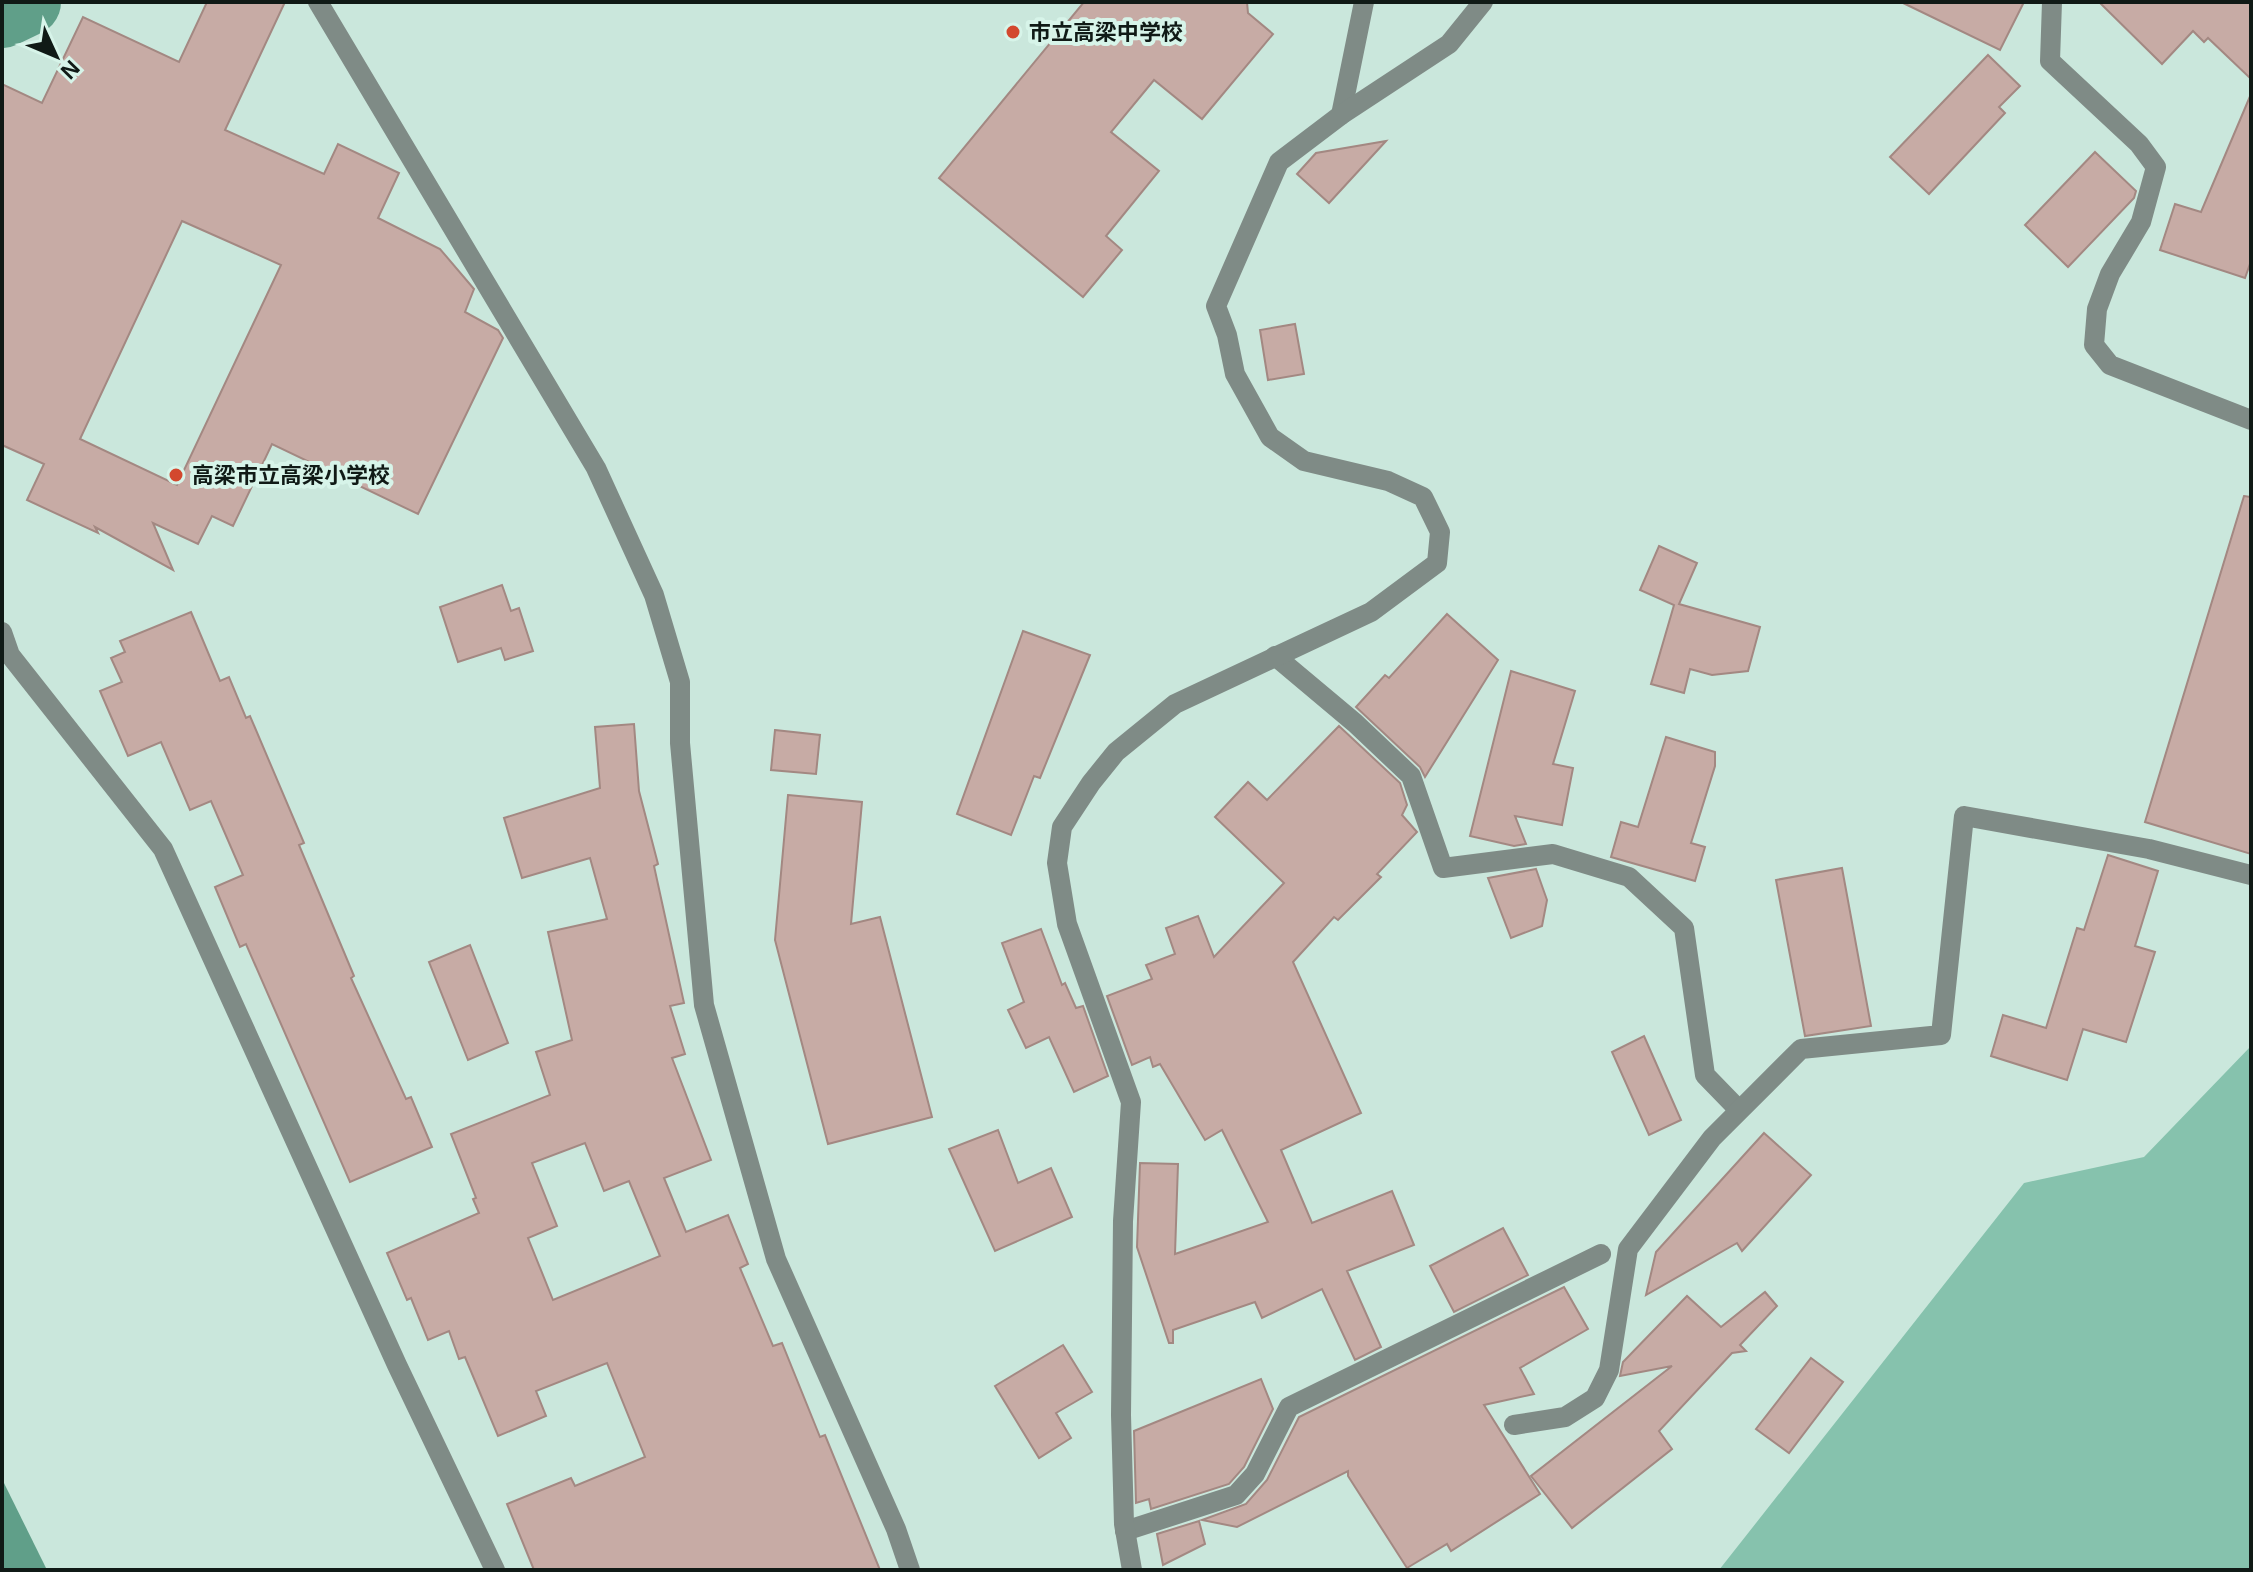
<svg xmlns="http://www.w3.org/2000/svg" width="2253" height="1572" font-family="Helvetica,'Noto Sans JP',sans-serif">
	<rect width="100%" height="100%" fill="#cae7dc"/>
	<path fill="#86c2ad" d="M2251,1046V1570H1719L2024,1183L2144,1157Z"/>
	<path fill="#609f89" d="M2,1479L47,1570H2Z"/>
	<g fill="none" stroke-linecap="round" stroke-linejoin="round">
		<path stroke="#609f89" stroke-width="68" d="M2,14L27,2"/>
	</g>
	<g fill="#c7aba5" stroke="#a38882" stroke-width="2" fill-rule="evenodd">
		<path d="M207,2H285L225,130L324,174L338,144L399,173L378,218L440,249L474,289L465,312L498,330L503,338L418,514L272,444L233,526L212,516L198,544L153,523L173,570L95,527L98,533L27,500L44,464L2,445V84L42,103L83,17L179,62ZM182,221L281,265L177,485L80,439Z"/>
		<path d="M1084,2H1247L1248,13L1273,34L1202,119L1154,80L1111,132L1159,171L1106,236L1122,250L1083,297L939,178Z"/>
		<path d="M1901,2H2024L2000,50Z"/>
		<path d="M2099,2H2251V79L2208,38L2204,42L2193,31L2162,64Z"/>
		<path d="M1988,55L2020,86L1999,107L2005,113L1929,194L1890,157Z"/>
		<path d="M2251,94V261L2245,278L2160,250L2175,204L2201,212Z"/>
		<path d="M1386,141L1329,203L1297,174L1316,153Z"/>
		<path d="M2095,152L2136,191L2134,198L2068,267L2025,225Z"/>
		<path d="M1295,324L1304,374L1268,380L1260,330Z"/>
		<path d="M2244,496L2251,497V854L2145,822Z"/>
		<path d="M1659,546L1697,563L1679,604L1760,627L1748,671L1712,675L1690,669L1684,693L1651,684L1674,605L1640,590Z"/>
		<path d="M502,585L511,611L519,608L533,651L505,660L501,648L458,662L440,607Z"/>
		<path d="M191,612L220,681L229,677L246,718L250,716L304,843L299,845L354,976L351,978L406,1099L411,1097L432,1147L350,1182L246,944L240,947L215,887L243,875L211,801L190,810L161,742L128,756L100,691L122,682L111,658L125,652L120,641Z"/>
		<path d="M1447,614L1498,660L1425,777L1420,767L1356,707L1385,675L1389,678Z"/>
		<path d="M1023,631L1090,655L1040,778L1034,776L1011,835L957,814Z"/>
		<path d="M1511,671L1575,691L1553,764L1573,768L1562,825L1515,816L1526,844L1514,846L1470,836Z"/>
		<path d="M634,724L639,791L658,864L654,866L684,1003L670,1006L685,1054L672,1058L711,1160L664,1178L686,1232L728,1215L748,1264L740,1268L773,1346L782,1343L820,1437L825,1435L880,1570H534L507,1504L571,1478L575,1486L645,1457L607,1363L536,1391L546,1416L498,1436L465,1357L459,1359L449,1331L428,1340L411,1298L407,1300L387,1253L479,1213L473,1199L476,1198L451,1134L550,1095L536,1052L572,1040L548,932L607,919L590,858L522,878L504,818L600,788L595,727ZM585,1143L604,1191L629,1181L660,1256L553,1300L528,1238L557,1226L532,1163Z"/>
		<path d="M1339,726L1400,783L1407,805L1402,815L1417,832L1377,874L1381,877L1338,920L1334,917L1293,962L1361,1113L1281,1150L1312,1223L1392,1191L1414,1245L1347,1271L1381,1347L1355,1360L1322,1289L1262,1318L1255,1302L1173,1330V1343H1169L1137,1247L1140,1163L1178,1164L1175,1254L1268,1222L1222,1130L1205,1140L1160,1064L1153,1067L1150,1057L1132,1065L1107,996L1152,979L1146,965L1175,954L1166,928L1198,916L1214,957L1284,883L1215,817L1248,782L1267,800Z"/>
		<path d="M775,730L820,735L816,774L771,770Z"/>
		<path d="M1666,737L1715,752V766L1691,843L1705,847L1695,881L1611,857L1621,822L1638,827Z"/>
		<path d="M788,795L862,802L851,924L880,917L932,1117L828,1144L775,940Z"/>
		<path d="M2108,855L2158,871L2135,946L2155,952L2126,1042L2083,1029L2067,1080L1991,1056L2003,1015L2046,1028L2077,928L2084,930Z"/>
		<path d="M1842,868L1871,1026L1805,1036L1776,880Z"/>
		<path d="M1536,869L1547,900L1542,926L1511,938L1488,878Z"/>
		<path d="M1041,929L1062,985L1065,983L1076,1008L1083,1006L1108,1076L1074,1092L1049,1037L1026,1048L1008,1010L1024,1002L1002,943Z"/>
		<path d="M470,945L508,1043L468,1060L429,962Z"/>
		<path d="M1644,1036L1681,1120L1649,1135L1612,1052Z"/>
		<path d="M998,1130L1018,1183L1051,1168L1072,1217L995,1251L949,1149Z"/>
		<path d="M1764,1133L1811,1175L1742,1251L1737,1243L1646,1295L1656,1252Z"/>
		<path d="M1503,1228L1528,1275L1454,1312L1430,1266Z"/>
		<path d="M1564,1287L1588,1329L1520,1368L1534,1394L1484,1405L1540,1494L1451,1551L1447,1544L1407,1568L1348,1476V1471L1237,1527L1202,1520L1246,1504L1267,1480L1299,1417Z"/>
		<path d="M1765,1292L1777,1306L1740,1345L1746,1351L1732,1353L1659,1431L1672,1449L1572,1528L1531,1476L1672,1366L1620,1376L1623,1362L1687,1296L1721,1327Z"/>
		<path d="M1063,1345L1092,1392L1056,1413L1071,1438L1039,1458L995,1386Z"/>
		<path d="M1811,1358L1843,1382L1789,1453L1756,1429Z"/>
		<path d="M1261,1379L1273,1409L1244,1467L1229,1484L1151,1509L1149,1499L1136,1503L1134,1431Z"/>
		<path d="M1199,1521L1205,1544L1163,1565L1157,1534Z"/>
	</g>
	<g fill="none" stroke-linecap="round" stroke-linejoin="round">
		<g stroke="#7f8b86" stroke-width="20">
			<path d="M318,2L596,468L654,595L680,682V743L704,1005L776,1259L896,1529L910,1570"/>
			<path d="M2052,2L2050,61L2139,144L2156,167L2141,222L2110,274L2097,309L2094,345L2110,365L2251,420"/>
			<path d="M1341,115L1364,2"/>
			<path d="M2,632L10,655L163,849L397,1365L495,1570"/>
			<path d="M1275,656L1355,723L1411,776L1443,868L1553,854L1629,877L1684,928L1705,1075L1738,1109"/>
			<path d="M1514,1425L1565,1417L1595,1398L1609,1370L1628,1249L1712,1138L1801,1049L1941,1035L1964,816L2149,849L2251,875"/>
			<path d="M1125,1531L1236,1495L1255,1474L1289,1407L1601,1254"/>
			<path d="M1132,1570L1124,1524L1121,1415L1123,1221L1131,1102L1067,924L1057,863L1062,827L1091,783L1116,752L1175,704L1371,612L1437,563L1440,532L1423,497L1388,481L1304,461L1270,437L1235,374L1227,335L1216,306L1279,162L1341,115L1449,44L1483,2"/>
		</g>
	</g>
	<g fill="#d3482e" stroke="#d7f4e9" stroke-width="3">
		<circle cx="1013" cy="32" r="8"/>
		<circle cx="176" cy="475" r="8"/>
	</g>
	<g text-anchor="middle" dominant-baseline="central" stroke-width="8" stroke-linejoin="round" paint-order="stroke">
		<g font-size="22" font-weight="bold" fill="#101a16" stroke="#d7f4e9" text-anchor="start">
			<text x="1029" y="32">市立高梁中学校</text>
			<text x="192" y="475">高梁市立高梁小学校</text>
		</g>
	</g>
	<rect width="2253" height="1572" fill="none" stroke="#101a16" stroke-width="8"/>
	<g transform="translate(56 56) rotate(134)" stroke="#d7f4e9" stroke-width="6" paint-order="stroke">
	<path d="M0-6L14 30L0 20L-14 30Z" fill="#101a16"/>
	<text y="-12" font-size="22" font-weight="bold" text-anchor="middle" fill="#101a16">N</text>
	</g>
</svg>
